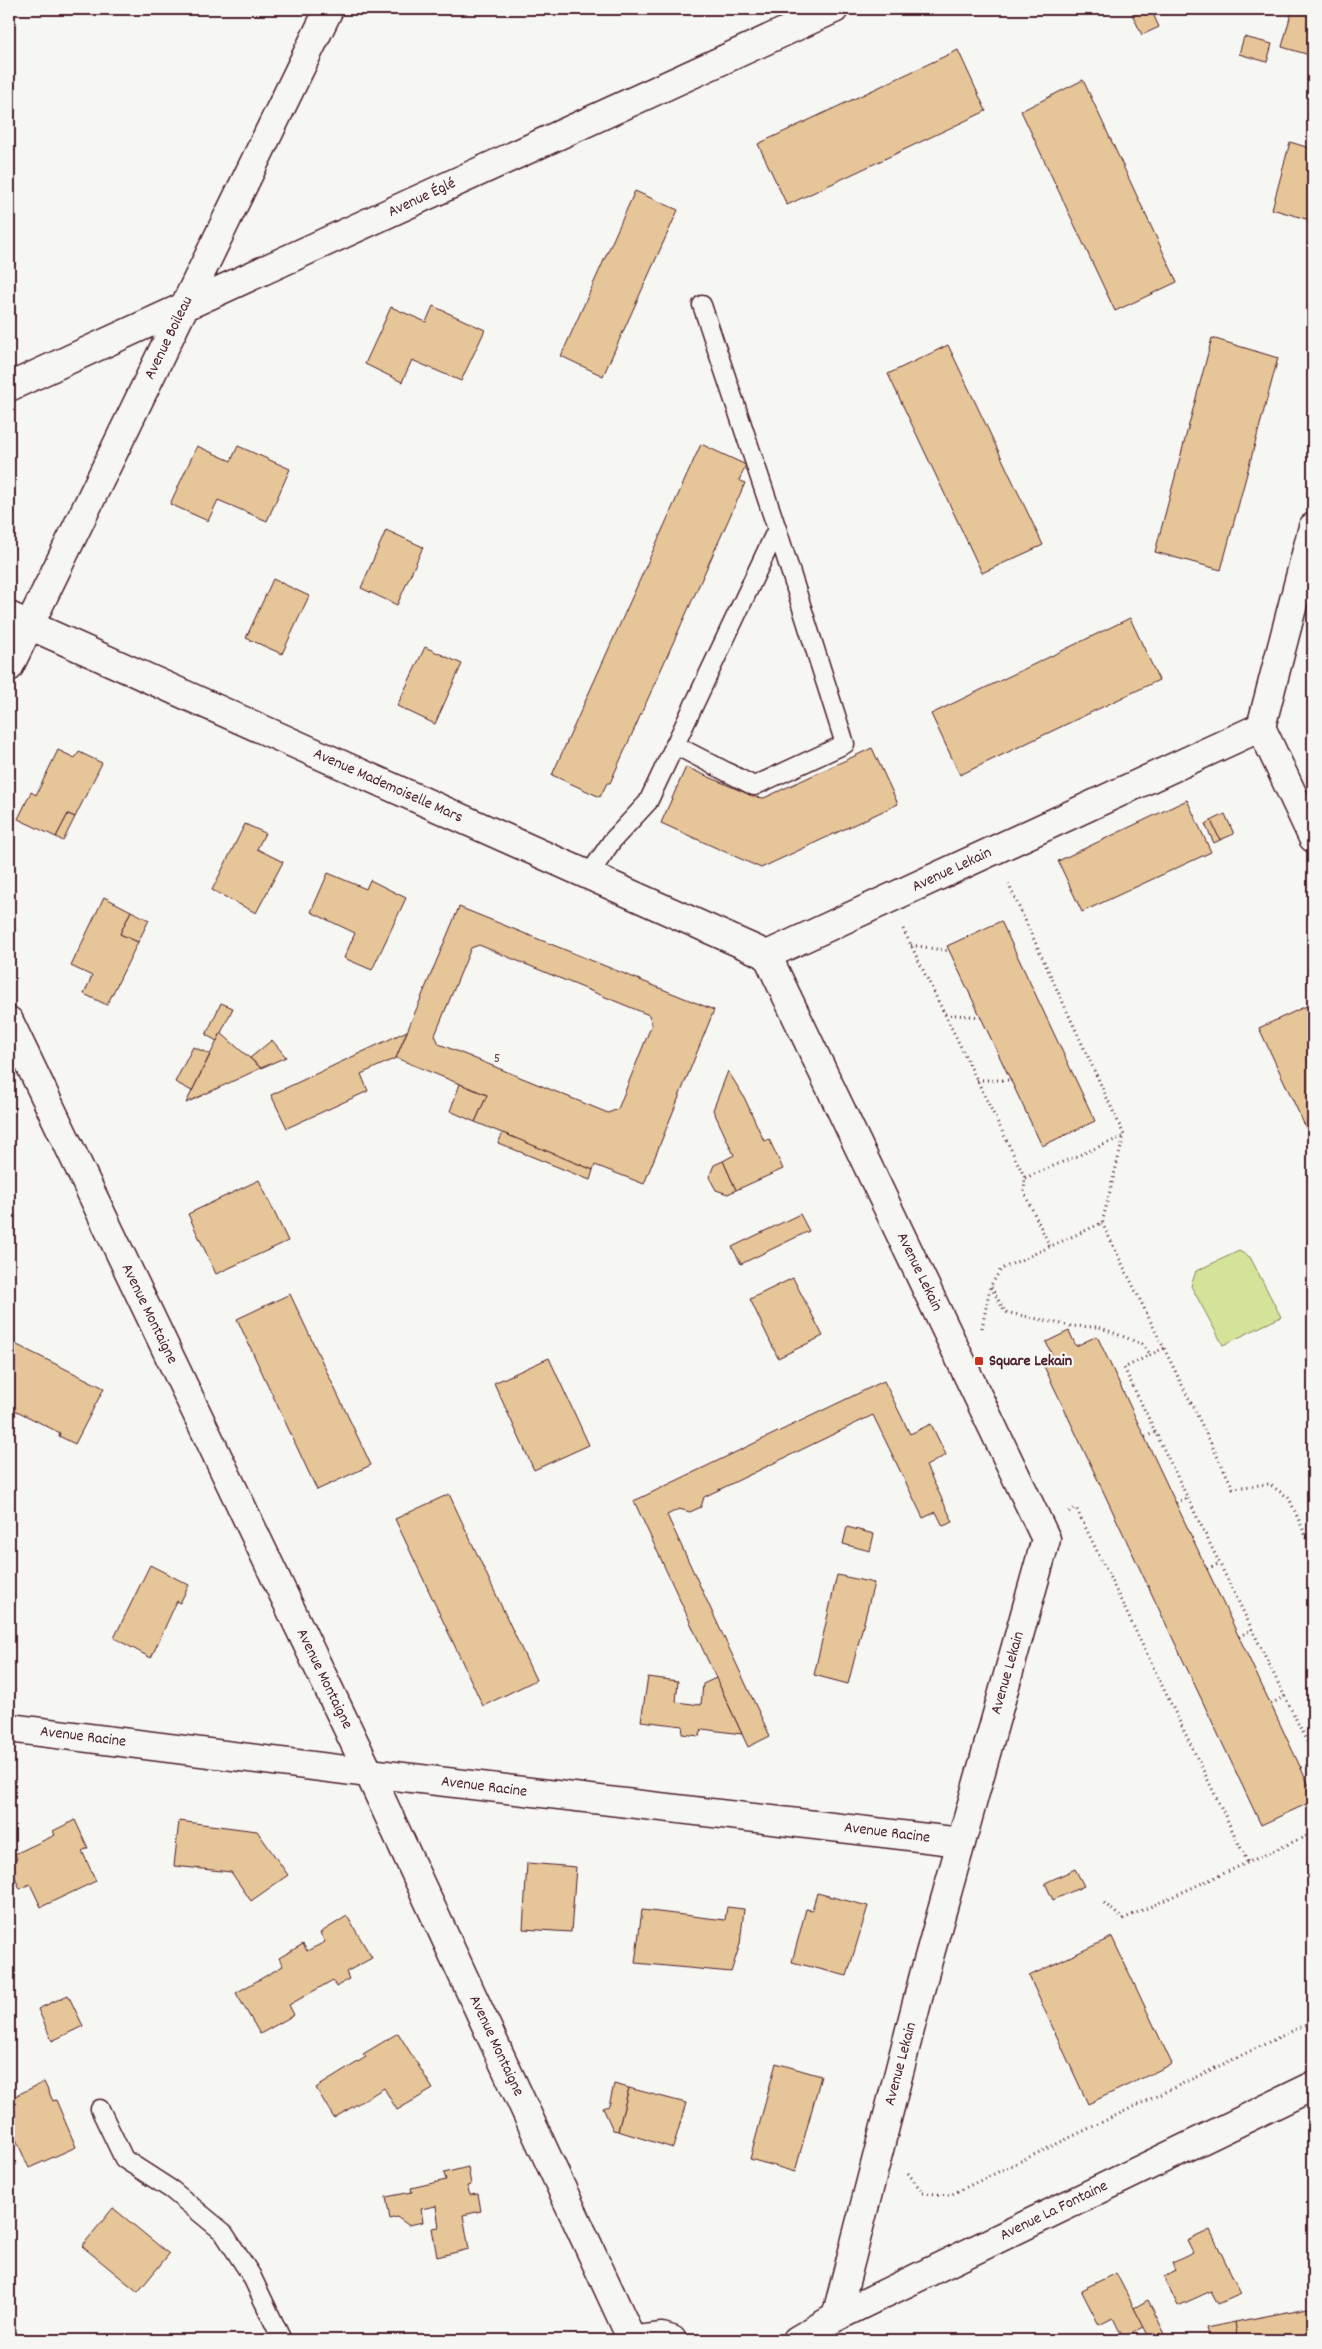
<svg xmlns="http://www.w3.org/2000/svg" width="1322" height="2349" font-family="Dekko,sans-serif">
	<rect width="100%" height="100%" fill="#f6f6f2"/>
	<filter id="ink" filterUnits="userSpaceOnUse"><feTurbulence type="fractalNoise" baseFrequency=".02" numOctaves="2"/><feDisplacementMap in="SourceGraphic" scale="10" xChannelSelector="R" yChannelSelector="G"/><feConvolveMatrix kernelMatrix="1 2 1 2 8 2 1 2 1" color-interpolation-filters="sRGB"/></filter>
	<g filter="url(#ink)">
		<path fill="#d3e397" stroke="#8e8161" d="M1239,1251L1250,1257L1281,1317L1223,1345L1191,1286L1196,1271Z"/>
		<g fill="#e6c598" stroke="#4a1f2b" fill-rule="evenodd">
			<path d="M1144,9H1151L1159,27L1142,35L1132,14Z"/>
			<path d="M1288,9H1313V56L1282,47L1292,10Z"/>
			<path d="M1244,37L1272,44L1267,62L1239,54Z"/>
			<path d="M958,50L986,111L787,205L758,144Z"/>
			<path d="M1083,80L1177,282L1115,311L1021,111Z"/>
			<path d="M1290,142L1313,149V221L1272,209Z"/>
			<path d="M635,191L678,210L603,376L561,356Z"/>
			<path d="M433,306L485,330L461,381L412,360L402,382L365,364L391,307L426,322Z"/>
			<path d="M1212,338L1278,358L1221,570L1155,552Z"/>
			<path d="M948,345L1043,545L982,573L888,374Z"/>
			<path d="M701,444L746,465L739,480L745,483L610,783H607L600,797L552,775Z"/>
			<path d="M197,446L231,461L238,446L290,469L267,521L218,500L208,521L170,504Z"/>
			<path d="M386,530L423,547L397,605L361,588Z"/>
			<path d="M273,579L309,596L282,654L246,638Z"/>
			<path d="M1130,618L1159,680L960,775L931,714Z"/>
			<path d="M425,647L462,664L435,724L397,706Z"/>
			<path d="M872,748L898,804L761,868L661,823L686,767L755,797L764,798Z"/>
			<path d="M58,750L75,758L79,752L102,763L75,817L68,814L56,837L18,819L31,792L36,795Z"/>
			<path d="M1187,800L1211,852L1082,912L1058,861Z"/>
			<path d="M68,814L75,817L63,841L56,837Z"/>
			<path d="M1225,814L1234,834L1220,840L1211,821Z"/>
			<path d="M1211,821L1220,840L1214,843L1205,824Z"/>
			<path d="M245,824L265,833L257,849L283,862L256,913L212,890Z"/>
			<path d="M328,873L366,889L370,880L406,898L372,970L344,958L355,933L311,912Z"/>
			<path d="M104,897L131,911L120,934L138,942L107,1005L84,994L92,976L71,966Z"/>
			<path d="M459,907L714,1010L644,1184L595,1165L593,1170L475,1122L487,1095L396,1058ZM479,945L649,1015L652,1024L618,1109L608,1113L439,1044L435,1035L471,948Z"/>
			<path d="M131,911L149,920L138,942L120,934Z"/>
			<path d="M1001,921L1095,1121L1042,1146L947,946Z"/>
			<path d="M221,1003L233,1008L217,1041L206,1035Z"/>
			<path d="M1313,1003V1143L1259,1028Z"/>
			<path d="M407,1031L396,1058L361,1074L368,1091L287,1128L271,1095Z"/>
			<path d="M221,1033L261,1068L186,1103Z"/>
			<path d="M272,1040L286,1057L261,1068L250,1058Z"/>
			<path d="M193,1047L210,1054L192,1091L175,1082Z"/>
			<path d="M728,1071L744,1097L764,1141L769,1139L783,1169L736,1190L723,1161L734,1155L713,1110Z"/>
			<path d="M460,1084L487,1095L475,1122L450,1111Z"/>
			<path d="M503,1133L593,1170L590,1180L498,1143Z"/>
			<path d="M723,1161L736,1190L728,1194L716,1190L709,1177L714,1165Z"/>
			<path d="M259,1180L288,1241L216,1274L188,1214Z"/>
			<path d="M800,1214L809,1231L741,1264L732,1247Z"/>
			<path d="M793,1278L823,1336L778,1358L750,1299Z"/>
			<path d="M290,1294L371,1465L317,1490L237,1319Z"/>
			<path d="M1069,1331L1076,1346L1097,1336L1313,1794V1801L1261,1825L1042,1362L1053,1357L1046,1342Z"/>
			<path d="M9,1341L104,1388L75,1444L59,1436L60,1433L13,1409L11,1413L9,1412Z"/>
			<path d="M549,1358L589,1445L534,1470L494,1383Z"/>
			<path d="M884,1381L910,1434L931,1424L946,1455L926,1466L953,1522L943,1526L936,1512L923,1518L873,1415L704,1497L701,1507L690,1512L679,1509L667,1515L770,1736L748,1747L634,1501Z"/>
			<path d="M449,1494L536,1680L483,1706L395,1519Z"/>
			<path d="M847,1527L874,1534L870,1551L843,1544Z"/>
			<path d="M150,1565L189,1585L180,1603L177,1601L151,1658L114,1638Z"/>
			<path d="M837,1575L874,1583L848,1684L814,1675Z"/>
			<path d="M9,1596L15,1601L9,1610Z"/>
			<path d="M648,1677L678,1681L676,1702L701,1705L703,1684L716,1678L742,1734L702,1729L700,1736L682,1734L683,1726L641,1721Z"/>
			<path d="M75,1820L88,1848L82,1851L96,1881L41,1907L30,1884L20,1889L9,1863L17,1859L15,1854L55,1835L53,1831Z"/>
			<path d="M179,1821L257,1831L288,1875L251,1901L231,1872L174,1866Z"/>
			<path d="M527,1863L576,1867L571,1932L523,1929Z"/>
			<path d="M1075,1869L1084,1886L1053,1900L1045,1883Z"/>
			<path d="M817,1893L868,1906L847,1976L792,1962L806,1909L812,1910Z"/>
			<path d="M727,1907L744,1909L740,1944L731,1972L635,1963L642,1910L725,1920Z"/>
			<path d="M347,1916L372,1958L346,1972L349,1979L336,1987L333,1980L289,2005L294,2015L260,2034L236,1993L283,1966L279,1958L303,1944L307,1951L325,1942L320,1933Z"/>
			<path d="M1112,1937L1172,2064L1088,2104L1029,1976Z"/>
			<path d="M68,1995L83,2026L52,2041L38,2009Z"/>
			<path d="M398,2033L433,2089L397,2110L384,2088L334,2118L316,2088L366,2057L363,2054Z"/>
			<path d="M776,2063L821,2076L795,2172L750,2159Z"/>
			<path d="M44,2082L53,2101L56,2100L76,2147L29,2168L9,2124V2099Z"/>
			<path d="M614,2084L629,2088L618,2131L613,2130L603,2108L609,2106Z"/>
			<path d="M629,2088L686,2103L673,2148L618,2131Z"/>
			<path d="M468,2167L471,2185L467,2186L470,2195L478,2194L481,2211L463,2215L469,2249L437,2257L432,2228L439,2227L436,2206L421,2209L423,2222L408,2225L397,2217L390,2219L386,2197L412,2192L411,2188L446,2180L444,2173Z"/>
			<path d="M113,2208L169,2254L138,2292L82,2246Z"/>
			<path d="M1210,2230L1241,2294L1218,2304L1211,2291L1178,2306L1164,2277L1175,2271L1172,2263L1193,2253L1187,2241Z"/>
			<path d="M1116,2273L1144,2327L1123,2338L1113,2318L1099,2325L1081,2290Z"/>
			<path d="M1148,2300L1166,2336L1150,2339L1134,2308Z"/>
			<path d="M1313,2307V2339L1298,2340L1297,2337L1282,2340H1237L1235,2322Z"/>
			<path d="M1235,2322L1237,2335L1209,2340L1206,2328Z"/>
		</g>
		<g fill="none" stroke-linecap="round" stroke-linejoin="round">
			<g stroke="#4a1f2b" stroke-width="21">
				<g id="service">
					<path d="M675,745L754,786L845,744L777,529"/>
					<path d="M588,876L612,841L648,802L777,529L702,305"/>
					<path d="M100,2109L124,2159L172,2190L223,2232L251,2275L282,2340"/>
				</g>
			</g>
			<g stroke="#4a1f2b" stroke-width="31">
				<g id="minor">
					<path d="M9,387L834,9"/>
					<path d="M9,616L767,955"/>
					<path d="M9,667L329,9"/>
					<path d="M1261,727L1313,838"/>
					<path d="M767,955L1046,1539L924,1975L836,2317"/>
					<path d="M767,955L1261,727L1313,527"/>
					<path d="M9,1021L369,1773L632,2340"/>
					<path d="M9,1728L369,1773L961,1842"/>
					<path d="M637,2340L662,2337L672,2340"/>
					<path d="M797,2340L836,2317L1313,2086"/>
				</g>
			</g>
			<g stroke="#4a1f2b" stroke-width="3" stroke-dasharray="1 4" stroke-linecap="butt">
				<path d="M903,929L1025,1178L1024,1192L1050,1247"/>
				<path d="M911,945L949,951"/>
				<path d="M945,1014L981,1017"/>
				<path d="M977,1080H1010"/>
				<path d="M1025,1178L1124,1136"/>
				<path d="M1102,1223L1233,1488L1269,1484L1289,1498L1313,1552"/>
				<path d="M991,1287L1005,1312L1071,1326L1099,1327L1142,1344L1151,1355"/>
				<path d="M982,1328L990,1287L1001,1269L1102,1223L1124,1135L1007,881"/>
				<path d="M1164,1348L1124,1368L1313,1754"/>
				<path d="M1145,1437L1156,1432"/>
				<path d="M1176,1503L1188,1497"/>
				<path d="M1069,1512L1076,1508L1248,1863"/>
				<path d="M1207,1569L1220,1563"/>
				<path d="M1239,1637L1252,1629"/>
				<path d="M1271,1704L1285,1696"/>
				<path d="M1301,1768L1313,1763"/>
				<path d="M1104,1903L1123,1919L1313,1833"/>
				<path d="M908,2173L923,2193L950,2195L1313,2021"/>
			</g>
			<use href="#service" stroke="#f6f6f2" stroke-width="18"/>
			<use href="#minor" stroke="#f6f6f2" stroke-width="28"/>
		</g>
	</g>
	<rect fill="#c8321e" stroke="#f6f6f2" stroke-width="2" x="974" y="1356" width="10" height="10" rx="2.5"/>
	<g text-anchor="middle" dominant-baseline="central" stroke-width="4.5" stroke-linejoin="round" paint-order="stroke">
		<g font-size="14" fill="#714846">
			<text x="497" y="1059">5</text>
		</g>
		<g font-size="16" fill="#4a1f2b" stroke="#f6f6f2">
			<text transform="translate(422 198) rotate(-25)">Avenue Églé</text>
			<text transform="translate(169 338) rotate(-64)">Avenue Boileau</text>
			<text transform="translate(388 786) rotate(24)">Avenue Mademoiselle Mars</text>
			<text transform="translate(952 870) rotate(-25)">Avenue Lekain</text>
			<text transform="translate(919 1272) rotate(64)">Avenue Lekain</text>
			<text transform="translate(149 1314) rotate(64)">Avenue Montaigne</text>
			<text transform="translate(1008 1673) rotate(-74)">Avenue Lekain</text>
			<text transform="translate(324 1679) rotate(64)">Avenue Montaigne</text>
			<text transform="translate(83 1737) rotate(7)">Avenue Racine</text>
			<text transform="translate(484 1787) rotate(7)">Avenue Racine</text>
			<text transform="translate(887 1833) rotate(7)">Avenue Racine</text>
			<text transform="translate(496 2046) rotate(65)">Avenue Montaigne</text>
			<text transform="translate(901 2064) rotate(-75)">Avenue Lekain</text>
			<text transform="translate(1054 2211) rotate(-26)">Avenue La Fontaine</text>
		</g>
		<g font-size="16" font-weight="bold" fill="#4a1f2b" stroke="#f6f6f2" text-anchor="start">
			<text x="989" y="1361">Square Lekain</text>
		</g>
	</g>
	<rect width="1322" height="2349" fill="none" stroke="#f6f6f2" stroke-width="30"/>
	<rect x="15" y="15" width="1292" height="2319" fill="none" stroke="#4a1f2b" stroke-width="2" filter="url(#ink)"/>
</svg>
